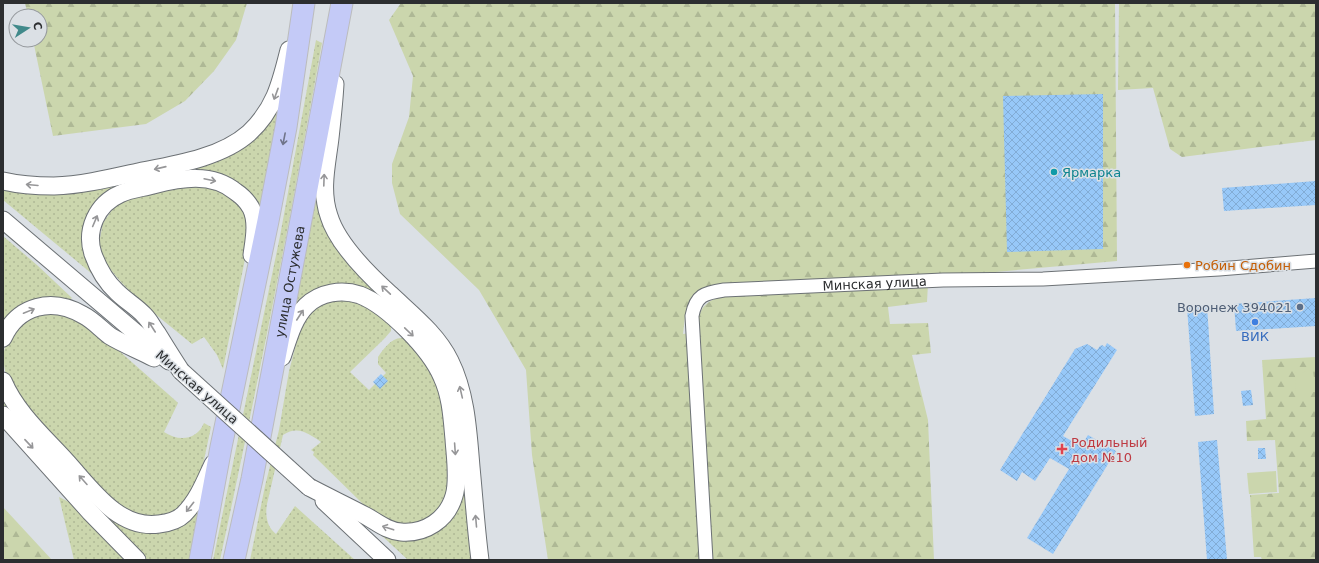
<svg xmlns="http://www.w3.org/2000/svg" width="1319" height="563" font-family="'DejaVu Sans',sans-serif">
	<defs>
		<pattern id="grass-dots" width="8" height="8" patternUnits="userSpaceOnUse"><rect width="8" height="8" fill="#cbd6ad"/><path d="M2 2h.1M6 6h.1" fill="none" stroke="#aeb895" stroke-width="1.8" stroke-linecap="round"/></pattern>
		<pattern id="forest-firs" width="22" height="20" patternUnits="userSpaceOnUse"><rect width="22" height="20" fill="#cbd6ad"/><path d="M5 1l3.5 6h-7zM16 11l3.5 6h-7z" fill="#aeb895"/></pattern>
		<pattern id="building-cross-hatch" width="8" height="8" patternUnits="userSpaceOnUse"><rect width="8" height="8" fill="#97c8f8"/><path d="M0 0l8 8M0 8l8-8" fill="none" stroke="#82acd5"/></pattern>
	</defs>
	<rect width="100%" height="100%" fill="#dbe0e5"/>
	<g fill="url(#grass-dots)">
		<path d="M316,40L322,43C291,216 257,388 220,560H213L280,236Z"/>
		<path d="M279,104L260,216C246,196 241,179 215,173L103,200L94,271L91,273L3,200V187L183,168Z"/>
		<path d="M318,182C318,236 363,275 399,308C418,325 437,342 448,365C461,392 462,422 465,451C468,488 471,524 475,560H408L379,533L381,532C395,539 410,539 425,535C472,521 461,465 457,427C456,408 455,380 444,363C431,343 414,328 396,313C386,305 377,297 367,291C362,289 357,288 352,287C338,283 311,287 301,299C298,304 295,310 292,315Z"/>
		<path d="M193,185L222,189L246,212L247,249L223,369L217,355L204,337L192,344L138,300L120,281L106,264L100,247V238L103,223L112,210L119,204L133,197Z"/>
		<path d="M3,236L37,265L72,298L69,300L54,298L3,324Z"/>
		<path d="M354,299L390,323L391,327V331L384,339L350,372L369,390L386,373L378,364V357C384,348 394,334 406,339L429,365L440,387L451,473L447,498L433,519L410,525L387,521L365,506L313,455L314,452L311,450L321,442C309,434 298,425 283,435L267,504C265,516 267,527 276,534L295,506L355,560H250L265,486L279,430L289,371L298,337L305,318L316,306L331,300Z"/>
		<path d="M60,311L92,327L176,401L178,403L164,432C179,442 197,440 204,423L211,427L204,460L197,485L175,515L141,518L114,504L30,411L6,376L4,365L3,354L8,339L31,315Z"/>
		<path d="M3,397L134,529L201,503L190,560H144L3,405Z"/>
		<path d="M59,497L77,506L115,548L124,560H74Z"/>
	</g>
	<g fill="url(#forest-firs)">
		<path d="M25,3H247L236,40L214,71L185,101L146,124L53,136L33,40H40V16H28Z"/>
		<path d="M401,3H1115L1117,261L928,278L698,292L685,317L683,334L696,332C700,306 703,302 728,294L928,284L927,302L888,307L890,324L928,323L931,353L912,355L928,420L934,560H548L532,455L526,370L479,290L400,214L392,183V164L409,117L413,76L389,20Z"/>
		<path d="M1119,3H1316V140L1182,157L1170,149L1153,88L1118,90Z"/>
		<path d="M1316,357V560H1262L1261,557H1254L1250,495L1279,493L1275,440L1247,441L1246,421L1266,419L1262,360Z"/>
		<path d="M3,507L52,560H3Z"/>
	</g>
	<g fill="#cbd6ad">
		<path d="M1313,371L1316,392H1296L1295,373Z"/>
		<path d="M1276,471L1277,492L1249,494L1247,473Z"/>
	</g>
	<g fill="url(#building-cross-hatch)">
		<path d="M1103,94V249L1007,252L1003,96Z"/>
		<path d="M1316,181V205L1224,211L1222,188Z"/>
		<path d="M1316,298V326L1236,331L1234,304Z"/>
		<path d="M1207,305L1214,414L1195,416L1187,307Z"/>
		<path d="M1107,343L1117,350L1063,436L1081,446L1088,435L1116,451L1053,554L1027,538L1069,469L1050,458L1035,481L1022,472L1017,481L1000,470L1075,349L1087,344L1097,350L1100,346L1102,345L1105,347Z"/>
		<path d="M381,374L388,381L380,389L373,382Z"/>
		<path d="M1251,390L1253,405L1243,406L1241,391Z"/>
		<path d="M1217,440L1227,560H1207L1198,442Z"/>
		<path d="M1258,448H1265L1266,459H1258Z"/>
	</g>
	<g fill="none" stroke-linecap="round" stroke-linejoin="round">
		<g stroke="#6c7175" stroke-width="15">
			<g id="minor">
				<path id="s1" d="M706,560L692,316C696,295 704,293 724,290L943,280L1043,279L1219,269L1316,261"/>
			</g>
		</g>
		<g stroke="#6c7175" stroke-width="19">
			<g id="tertiary">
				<path d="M335,84C334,102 332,120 330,138C327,164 320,190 329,216C337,243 369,275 390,294C411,314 437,334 450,361C466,393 468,431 471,467C474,498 476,529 480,560"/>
				<path d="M3,181C20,185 37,186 54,186C82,185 111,178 138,172C174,165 221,158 249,133C275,109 281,82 289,50"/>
				<path d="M3,220L169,361"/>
				<path d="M3,338C18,305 52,297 83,315C93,320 101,329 110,336C123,344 141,351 154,358"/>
				<path d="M282,357C288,340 293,319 306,306C320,292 342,289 360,295C388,306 430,349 442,377C451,396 452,418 454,439C455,456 459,480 454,496C447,520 425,534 401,532C387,531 377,522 366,516C347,506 328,497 309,487"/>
				<path d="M181,371C173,359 165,346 157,333C153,328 150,321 145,316C137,307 126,301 117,292C106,282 98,268 93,254C85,230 97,204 120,194C130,189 142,188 153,185C181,178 212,172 236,192C242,196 247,201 251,208C258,222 254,240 252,255"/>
				<path d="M3,381C16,412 43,436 65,460C90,487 118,530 159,524C168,523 178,520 184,514C198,500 205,481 213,464"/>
				<path d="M3,415L90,512L137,560"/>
				<path d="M324,501L387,560"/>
			</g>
		</g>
		<g stroke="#bbbcbd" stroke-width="23">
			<g id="primary">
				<path d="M200,560L221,447L268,221L286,127L304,3"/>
				<path id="s2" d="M234,560L252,479L342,3"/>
			</g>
		</g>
		<use href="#minor" stroke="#fff" stroke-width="13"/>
		<use href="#tertiary" stroke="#fff" stroke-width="17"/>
		<use href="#primary" stroke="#c4caf7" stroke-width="21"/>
		<g stroke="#6c7175" stroke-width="19" stroke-linecap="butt">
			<path id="tertiary-bridge" d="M181,371L309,487"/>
		</g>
		<use href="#tertiary-bridge" stroke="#fff" stroke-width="17"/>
	</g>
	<defs><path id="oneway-shaft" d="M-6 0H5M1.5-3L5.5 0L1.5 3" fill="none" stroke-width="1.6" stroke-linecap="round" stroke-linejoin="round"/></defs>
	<g stroke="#969698">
		<use href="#oneway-shaft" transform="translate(276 94) rotate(110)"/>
		<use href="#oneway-shaft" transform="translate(160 168) rotate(167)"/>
		<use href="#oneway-shaft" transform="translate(210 180) rotate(12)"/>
		<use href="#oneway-shaft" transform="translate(324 180) rotate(-88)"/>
		<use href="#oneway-shaft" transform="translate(32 185) rotate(-175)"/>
		<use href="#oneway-shaft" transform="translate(95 221) rotate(-67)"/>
		<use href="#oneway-shaft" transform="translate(386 290) rotate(-137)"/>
		<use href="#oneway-shaft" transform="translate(29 311) rotate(-22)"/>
		<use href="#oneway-shaft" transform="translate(300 315) rotate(-57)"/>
		<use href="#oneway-shaft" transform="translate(152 327) rotate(-123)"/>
		<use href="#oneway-shaft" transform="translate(409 332) rotate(44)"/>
		<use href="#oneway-shaft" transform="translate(461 392) rotate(-103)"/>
		<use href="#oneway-shaft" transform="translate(29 444) rotate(47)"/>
		<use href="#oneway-shaft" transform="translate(455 449) rotate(86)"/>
		<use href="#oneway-shaft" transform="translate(83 480) rotate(-132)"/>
		<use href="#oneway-shaft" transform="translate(190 507) rotate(128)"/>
		<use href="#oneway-shaft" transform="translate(476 521) rotate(-95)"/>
		<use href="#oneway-shaft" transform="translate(388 528) rotate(-162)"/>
	</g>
	<use stroke="#70748a" href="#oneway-shaft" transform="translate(284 139) rotate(101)"/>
	<circle fill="#0f9aa8" stroke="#dbe0e5" stroke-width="1.5" cx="1054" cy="172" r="4"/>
	<circle fill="#e8710a" stroke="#dbe0e5" stroke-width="1.5" cx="1187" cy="265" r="4"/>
	<circle fill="#5c6f8a" stroke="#dbe0e5" stroke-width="1.5" cx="1300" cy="307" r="4"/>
	<circle fill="#3f7fe0" stroke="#dbe0e5" stroke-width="1.5" cx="1255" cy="322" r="4"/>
	<path fill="#e0444e" stroke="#dbe0e5" stroke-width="1.5" d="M1060 443h4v4h4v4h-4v4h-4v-4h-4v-4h4z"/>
	<g text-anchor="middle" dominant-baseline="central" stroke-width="3" stroke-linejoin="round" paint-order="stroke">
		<g font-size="13" fill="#0d838f" stroke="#dbe0e5" text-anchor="start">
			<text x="1062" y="172">Ярмарка</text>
		</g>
		<g font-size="13" fill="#c56008" stroke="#dbe0e5" text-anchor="start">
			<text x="1195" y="265">Робин Сдобин</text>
		</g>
		<g font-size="13" fill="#2c2e30" stroke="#dbe0e5">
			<text stroke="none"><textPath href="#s2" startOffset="284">улица Остужева</textPath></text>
			<text stroke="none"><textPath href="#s1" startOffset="441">Минская улица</textPath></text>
			<text transform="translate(197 387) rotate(41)">Минская улица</text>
		</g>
		<g font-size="13" fill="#4e5e75" stroke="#dbe0e5" text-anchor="end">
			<text x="1292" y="307">Воронеж 394021</text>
		</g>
		<g font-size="13" fill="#366cbe" stroke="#dbe0e5">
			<text x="1255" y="336">ВИК</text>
		</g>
		<g font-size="13" fill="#be3a42" stroke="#dbe0e5" text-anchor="start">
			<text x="1071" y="442">Родильный<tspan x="1071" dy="15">дом №10</tspan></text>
		</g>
	</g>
	<rect width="1319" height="563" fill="none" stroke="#2c2e30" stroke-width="8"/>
	<g transform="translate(28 28) rotate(78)"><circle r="19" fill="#dbe0e5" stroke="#95999d"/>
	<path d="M0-3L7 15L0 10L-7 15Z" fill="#40898a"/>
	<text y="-6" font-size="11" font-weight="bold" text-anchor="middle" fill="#2c2e30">С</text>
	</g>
</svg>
